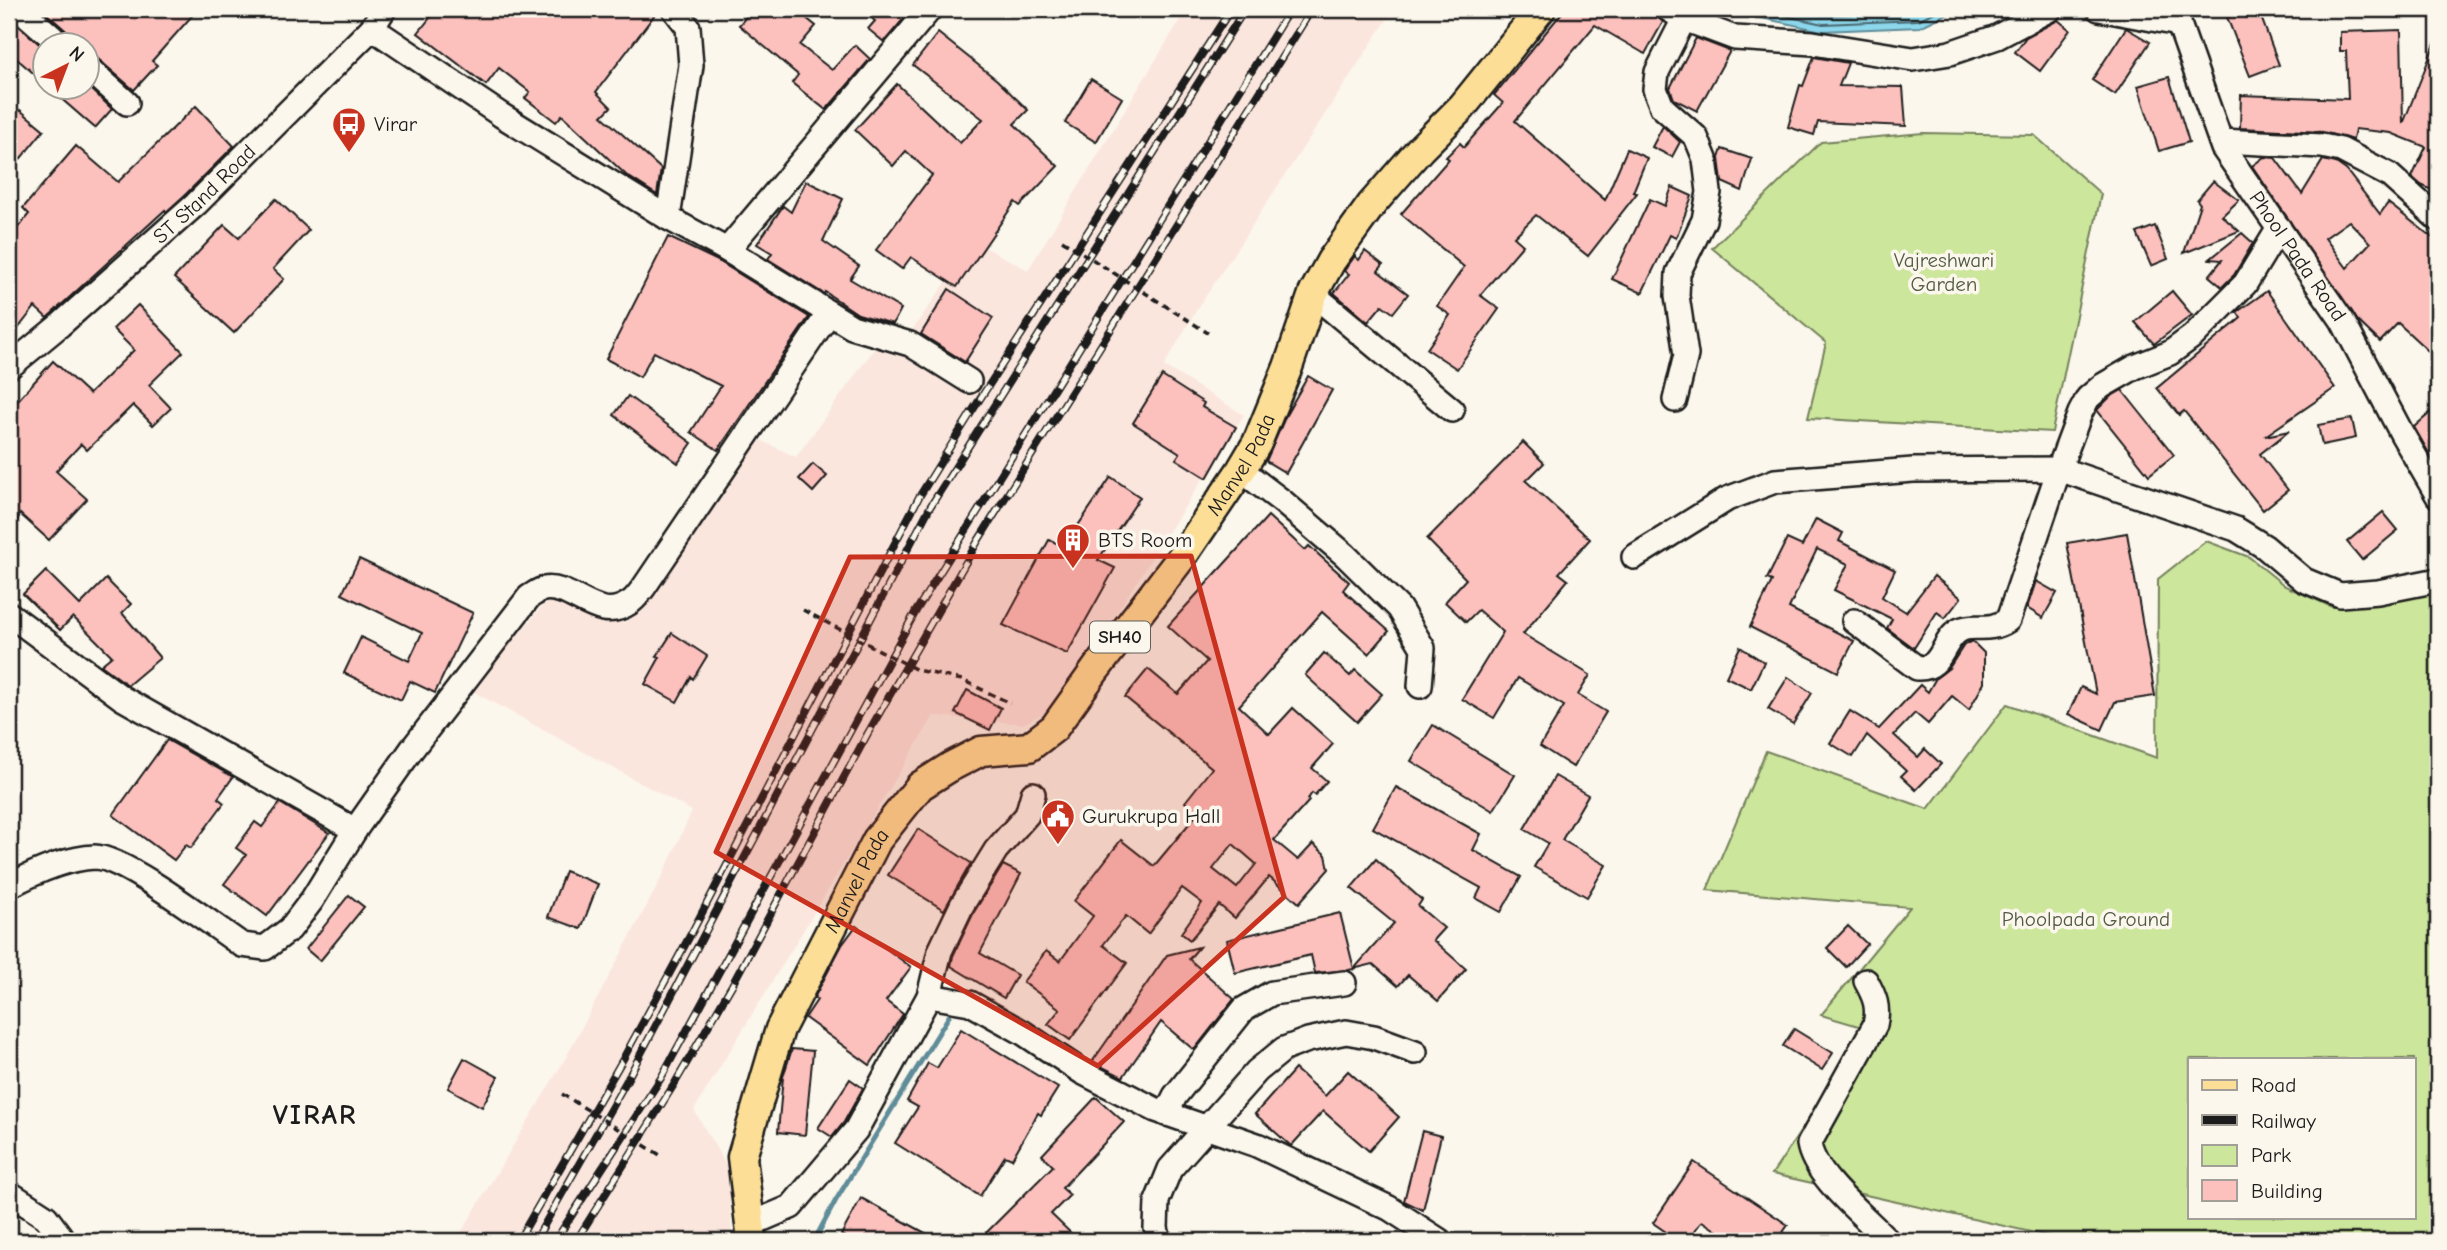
<svg xmlns="http://www.w3.org/2000/svg" width="2447" height="1250" font-family="'Comic Neue',sans-serif">
	<rect width="100%" height="100%" fill="#fbf7ec"/>
	<filter id="ink" filterUnits="userSpaceOnUse"><feTurbulence type="fractalNoise" baseFrequency=".0143" numOctaves="2"/><feDisplacementMap in="SourceGraphic" scale="14" xChannelSelector="R" yChannelSelector="G"/><feConvolveMatrix kernelMatrix="1 2 1 2 8 2 1 2 1" color-interpolation-filters="sRGB"/></filter>
	<g filter="url(#ink)">
		<path fill="#fbe6de" d="M1171,9H1394L1196,311L1164,366L1244,415L1056,707L1023,724L934,716L694,1110L729,1170L732,1241H456L565,1059L662,877L692,811L472,691L546,601L569,603L625,623L638,608L756,438L796,457L890,327L907,337L975,242L1028,270L1183,15Z"/>
		<g fill="#cce69c" stroke="#74815c" stroke-width="2" fill-rule="evenodd">
			<path d="M1923,133L2034,135L2101,194L2052,432L1808,418L1826,343L1712,248L1821,142Z"/>
			<path d="M2206,541L2249,557L2285,586L2332,607L2438,591V1241H2071L1772,1174L1869,1029L1821,1015L1910,907L1707,890L1766,751L1928,809L2007,704L2157,758L2158,579ZM2190,1059H2414V1217H2190Z"/>
		</g>
		<path fill="#8cd7ec" stroke="#5f8c99" stroke-width="2" d="M1720,9H1957L1920,27L1822,31Z"/>
		<g fill="none" stroke-linecap="round" stroke-linejoin="round">
			<g stroke="#49676f" stroke-width="2">
				<path d="M1752,9L1823,24L1918,20L1941,9"/>
				<path d="M1794,9L1824,15L1915,12L1922,9"/>
			</g>
			<path stroke="#5f8c99" stroke-width="5" d="M814,1241L836,1200L949,1016"/>
		</g>
		<g fill="#fcc0bd" stroke="#1c1c1c" stroke-width="2" fill-rule="evenodd">
			<path d="M50,9H198L152,61L157,65L134,90L97,58L88,54V46H76L71,35L46,13Z"/>
			<path d="M437,9H659L596,92L611,107L602,116L661,169L657,195L626,175L562,115L556,122L525,98L530,92L499,68L486,85L418,33Z"/>
			<path d="M753,9H795L816,26L800,45L832,70L855,45L870,59L826,110L792,83L798,75L739,25Z"/>
			<path d="M861,9H912L884,42L868,29L875,21Z"/>
			<path d="M1565,9H1648L1663,22L1645,54L1595,25L1515,121L1605,200L1627,149L1647,158L1633,192L1637,193L1588,256L1536,215L1514,237L1523,245L1480,295L1499,309L1457,369L1427,349L1450,315L1437,306L1464,267L1401,214L1449,159L1446,157L1460,143L1464,147L1503,103L1494,95Z"/>
			<path d="M2249,9H2258L2279,65L2250,76L2227,17Z"/>
			<path d="M9,17L46,50V84L9,52Z"/>
			<path d="M2058,20L2070,30L2040,71L2015,52L2026,37Z"/>
			<path d="M2126,28L2150,42L2115,95L2092,80Z"/>
			<path d="M2401,30L2403,124L2438,36V193L2421,185L2412,177L2426,147L2391,133L2355,129L2353,140L2323,132L2240,128L2241,95L2348,99L2346,51H2340V32Z"/>
			<path d="M938,33L997,80L1028,110L1014,124L1058,166L1020,206L1015,202L957,287L911,257L902,269L876,250L932,175L906,151L893,166L855,130L897,84L960,143L983,119L913,65Z"/>
			<path d="M1696,38L1730,51L1697,111L1674,99L1670,88Z"/>
			<path d="M1814,57L1848,63L1839,86L1903,87L1906,126L1818,122L1814,135L1788,127L1800,85L1803,86Z"/>
			<path d="M2169,77L2189,142L2159,151L2138,86Z"/>
			<path d="M1091,79L1122,98L1096,142L1065,123Z"/>
			<path d="M88,86L112,109L95,128L49,88Z"/>
			<path d="M196,106L234,146L186,194L166,212L165,210L47,318L35,307L9,340V238L29,214L23,208L76,146L118,182Z"/>
			<path d="M20,110L44,130L9,173V124Z"/>
			<path d="M1663,126L1680,142L1672,157L1652,147Z"/>
			<path d="M1722,149L1752,159L1742,191L1722,182L1719,158Z"/>
			<path d="M2264,157L2275,158L2302,194L2323,160L2336,163L2346,170L2380,214L2388,203L2438,242V256L2432,264L2438,269V360L2398,323L2380,342L2358,321L2252,166ZM2349,221L2370,243L2347,268L2325,238Z"/>
			<path d="M806,181L843,199L823,241L859,266L850,279L901,309L893,324L858,314L825,292L824,294L768,259L772,253L757,244L783,206L791,212Z"/>
			<path d="M2213,181L2239,200L2222,216L2239,231L2184,253L2200,204L2197,200Z"/>
			<path d="M1672,187L1692,196L1676,238L1670,235L1642,293L1612,279L1650,199L1665,206Z"/>
			<path d="M276,199L309,230L273,269L284,279L234,333L174,278L224,225L239,238Z"/>
			<path d="M2155,226L2168,259L2151,266L2137,233Z"/>
			<path d="M2242,233L2253,243L2234,275L2222,287L2209,276L2222,260L2210,259Z"/>
			<path d="M668,237L720,262L809,317L718,450L691,432L721,386L654,352L640,377L606,359Z"/>
			<path d="M1365,251L1383,265L1378,271L1408,294L1393,313L1382,305L1368,322L1334,293L1349,274L1344,271L1355,256L1359,260Z"/>
			<path d="M949,289L993,318L965,362L921,334Z"/>
			<path d="M2172,291L2192,315L2154,344L2135,322Z"/>
			<path d="M2267,291L2335,388L2265,436L2289,431L2260,454L2288,490L2263,510L2184,411L2179,415L2157,388L2241,318L2237,312Z"/>
			<path d="M138,305L183,352L149,385L171,408L153,425L133,405L87,450L81,444L56,471L87,499L49,540L20,514L9,538V410L53,361L89,394L134,350L113,329Z"/>
			<path d="M1162,376L1204,403L1202,407L1236,427L1207,478L1176,459L1180,453L1133,423Z"/>
			<path d="M1308,376L1332,390L1286,473L1266,461L1286,415Z"/>
			<path d="M2122,390L2174,455L2149,475L2097,410L2110,397Z"/>
			<path d="M628,396L692,443L678,463L614,415Z"/>
			<path d="M2438,406V469L2414,427Z"/>
			<path d="M2352,419L2356,438L2322,445L2318,425Z"/>
			<path d="M1523,442L1544,463L1526,481L1590,539L1559,573L1568,580L1523,634L1590,675L1578,695L1606,712L1573,767L1540,746L1564,706L1518,678L1494,718L1462,699L1503,632L1478,610L1466,622L1445,602L1466,579L1427,539Z"/>
			<path d="M813,464L827,476L813,492L799,479Z"/>
			<path d="M1111,477L1140,497L1098,560L1115,568L1067,654L1003,625L1049,540L1064,546Z"/>
			<path d="M2383,512L2398,530L2362,560L2347,542Z"/>
			<path d="M1268,516L1305,550L1309,546L1349,582L1343,590L1389,631L1369,654L1322,612L1239,706L1269,734L1293,708L1333,744L1312,768L1327,781L1315,795L1312,793L1308,799L1309,801L1274,840L1298,860L1313,844L1326,855L1329,869L1299,903L1269,877L1235,918L1219,905L1190,940L1181,933L1202,903L1182,888L1148,934L1126,916L1103,945L1127,963L1070,1040L1048,1024L1060,1009L1023,982L1046,951L1060,961L1093,916L1074,901L1121,840L1154,866L1198,813L1185,802L1212,768L1125,697L1148,669L1178,694L1207,661L1168,626ZM1233,844L1256,864L1237,888L1213,869Z"/>
			<path d="M1816,519L1843,533L1839,541L1895,570L1882,597L1906,612L1934,576L1961,598L1945,618L1937,612L1914,648L1887,628L1892,619L1834,590L1848,564L1817,549L1789,608L1854,641L1838,672L1750,627L1772,581L1767,579L1787,539L1802,546Z"/>
			<path d="M2127,533L2155,696L2115,702L2102,730L2068,714L2081,687L2096,694L2067,543Z"/>
			<path d="M359,559L473,613L435,693L410,681L401,700L344,673L361,637L409,661L422,633L342,594Z"/>
			<path d="M46,571L80,605L106,579L131,604L122,613L160,658L128,685L101,665L112,656L73,617L60,630L23,594Z"/>
			<path d="M2036,581L2057,593L2043,618L2027,608Z"/>
			<path d="M672,633L707,656L693,679L691,677L677,702L645,684L660,657L657,656Z"/>
			<path d="M1972,641L1984,653V683L1969,710L1952,696L1928,724L1915,713L1894,735L1918,757L1925,749L1941,764L1916,790L1901,776L1906,771L1867,735L1853,757L1830,743L1850,711L1879,729L1920,685L1928,692L1936,678L1949,668L1964,645Z"/>
			<path d="M1740,647L1764,662L1751,689L1726,677Z"/>
			<path d="M1324,653L1350,676L1355,670L1382,694L1357,722L1305,675Z"/>
			<path d="M1788,677L1812,693L1793,724L1768,709Z"/>
			<path d="M967,690L1001,708L990,730L955,713Z"/>
			<path d="M1433,725L1515,775L1493,811L1411,761Z"/>
			<path d="M167,740L233,777L218,798L224,803L191,848L186,845L174,860L113,815Z"/>
			<path d="M1555,776L1588,795L1562,840L1606,865L1587,897L1534,867L1548,843L1524,829Z"/>
			<path d="M1396,787L1481,834L1473,850L1521,877L1501,912L1476,898L1481,888L1373,828Z"/>
			<path d="M280,803L329,833L267,916L224,884L246,855L236,848L255,822L262,827Z"/>
			<path d="M918,829L971,863L944,910L888,875Z"/>
			<path d="M1376,859L1422,900L1418,906L1444,928L1433,940L1466,969L1438,1001L1408,975L1398,986L1373,964L1349,970L1315,973L1311,955L1235,973L1227,940L1340,913L1354,969L1394,923L1351,888Z"/>
			<path d="M1003,865L1021,874L980,953L1017,975L1004,998L951,966L953,956L974,912Z"/>
			<path d="M565,871L598,884L581,929L548,917Z"/>
			<path d="M349,895L364,907L320,961L306,949Z"/>
			<path d="M856,926L911,967L886,1001L903,1014L870,1065L805,1018L817,1000L814,998L842,945Z"/>
			<path d="M1848,926L1867,944L1846,967L1827,948Z"/>
			<path d="M1199,947L1189,959L1234,999L1194,1050L1161,1022L1123,1077L1092,1062L1167,955Z"/>
			<path d="M961,1029L1058,1088L1041,1115L1038,1113L1012,1159L1005,1156L980,1196L895,1143L918,1107L907,1101L928,1063L937,1068Z"/>
			<path d="M1794,1029L1833,1053L1822,1070L1783,1046Z"/>
			<path d="M792,1049L813,1051L805,1135L778,1132L783,1077Z"/>
			<path d="M464,1058L498,1077L482,1107L448,1088Z"/>
			<path d="M1295,1069L1325,1096L1348,1071L1399,1117L1369,1151L1323,1111L1291,1146L1255,1114Z"/>
			<path d="M850,1079L863,1088L844,1122L832,1137L818,1128Z"/>
			<path d="M1096,1097L1124,1122L1062,1188L1070,1195L1051,1214L1079,1241H978L1053,1166L1042,1155Z"/>
			<path d="M1422,1131L1441,1136L1423,1210L1404,1201Z"/>
			<path d="M1694,1162L1788,1225L1777,1241H1732L1702,1221L1687,1241H1679L1653,1223Z"/>
			<path d="M861,1198L940,1241H853L841,1235Z"/>
		</g>
		<g fill="none" stroke-linecap="round" stroke-linejoin="round">
			<g stroke="#1c1c1c" stroke-width="28">
				<g id="minor">
					<path d="M20,9L62,46"/>
					<path d="M1668,9L1684,19L1735,38L1813,43L1913,59L1950,53L1997,37L2050,9"/>
					<path d="M2099,9L2179,24"/>
					<path id="s1" d="M2179,9V24L2223,148L2342,320L2402,434L2438,496"/>
					<path d="M372,28L501,115L668,218L727,250L852,327L910,344L969,381"/>
					<path d="M88,68L127,103"/>
					<path d="M2221,141L2322,146L2341,150L2389,175L2438,219"/>
					<path d="M668,218L691,65L688,27L674,9"/>
					<path d="M727,250L930,9"/>
					<path d="M1313,294L1452,410"/>
					<path id="s2" d="M9,367L60,325L196,204L372,28L384,9"/>
					<path d="M1675,400L1686,355L1677,296L1678,273L1704,220L1709,192L1705,159L1696,137L1662,107L1655,89L1657,72L1684,19"/>
					<path d="M1241,470L1283,502L1345,555L1399,608L1423,648L1420,686"/>
					<path d="M1634,557L1727,499L1775,481L1913,470L2059,469L2236,529L2265,547L2304,580L2340,595L2378,592L2438,580"/>
					<path d="M9,614L122,698L355,830"/>
					<path d="M1854,621L1917,668C1944,670 1941,640 1960,630C1974,623 1988,633 2008,620L2059,469L2080,413L2088,398L2102,386L2135,367L2170,353L2193,336L2245,284L2279,228"/>
					<path d="M9,886C33,873 67,858 95,857C124,857 214,926 242,945L265,948L290,929L312,900L355,830L412,749L529,597C534,594 539,590 544,589C573,584 597,625 629,603C635,600 640,592 644,587L829,313"/>
					<path d="M1866,981C1875,997 1879,1007 1875,1025L1809,1144C1814,1177 1865,1216 1888,1241"/>
					<path d="M929,996L940,951L962,905L996,850L1027,815L1033,794"/>
					<path d="M1166,1114L1175,1096L1244,1009L1272,993L1344,983"/>
					<path d="M9,1193L46,1217L64,1241"/>
					<path d="M749,1225L791,1207L856,1130L929,996L970,1003L1022,1032L1082,1072L1156,1110L1257,1145L1389,1208L1440,1241"/>
					<path d="M1159,1241L1156,1228L1157,1201L1170,1169L1257,1071L1284,1049L1308,1040L1346,1032L1374,1037L1415,1052"/>
				</g>
			</g>
			<g stroke="#1c1c1c" stroke-width="33">
				<g id="major">
					<path id="s3" d="M752,1241L742,1157L780,1029L877,840L920,786L950,767L981,751L1029,747L1054,728L1096,669L1184,554L1241,470L1257,443L1288,367L1313,294L1331,261L1372,204L1421,148L1462,107L1541,9"/>
				</g>
			</g>
			<use href="#minor" stroke="#fbf7ec" stroke-width="23"/>
			<use href="#major" stroke="#fcde96" stroke-width="28"/>
			<g stroke="#1c1c1c" stroke-width="8">
				<g id="rail">
					<path d="M518,1241L623,1059L692,932L919,497L971,413L1231,9"/>
					<path d="M535,1241L627,1080L930,507L1245,9"/>
					<path d="M555,1241L661,1078L916,611L1290,9"/>
					<path d="M576,1241L675,1083L732,985L868,733L978,541L1312,9"/>
				</g>
			</g>
			<use href="#rail" stroke="#fbf7ec" stroke-width="5" stroke-dasharray="16" stroke-linecap="butt"/>
			<g stroke="#1c1c1c" stroke-width="3.5" stroke-dasharray="7 5" stroke-linecap="butt">
				<path d="M1062,240L1208,333"/>
				<path d="M803,610L917,670L962,680L1010,703"/>
				<path d="M562,1094L660,1155"/>
			</g>
		</g>
	</g>
	<path fill="#c8321e" fill-opacity="0.2" stroke="#c8321e" stroke-width="5" stroke-linejoin="round" d="M1191,556L1284,897L1098,1066L716,852L850,557Z"/>
	<defs>
		<g id="bus-pin" transform="scale(1.75)"><path d="M0 17L-7.5 6A9.5 9.5 0 1 1 7.5 6Z" fill="#c8321e" stroke="#fbf7ec"/><path d="M-5-6H5V4H4V6H2V4H-2V6H-4V4H-5ZM-3.5-4V0h7V-4ZM-3.5 1.2v1.5H-2V1.2ZM2 1.2v1.5H3.5V1.2Z" fill="#fff"/></g>
		<g id="building-pin" transform="scale(1.75)"><path d="M0 17L-7.5 6A9.5 9.5 0 1 1 7.5 6Z" fill="#c8321e" stroke="#fbf7ec"/><path d="M-4-6H4V6H1V3H-1V6H-4ZM-2.5-4.3h1.7v1.8h-1.7ZM.8-4.3h1.7v1.8H.8ZM-2.5-1h1.7V.8h-1.7ZM.8-1h1.7V.8H.8Z" fill="#fff"/></g>
		<g id="civic-pin" transform="scale(1.75)"><path d="M0 17L-7.5 6A9.5 9.5 0 1 1 7.5 6Z" fill="#c8321e" stroke="#fbf7ec"/><path d="M-.6-6.5H3V-4.5H.6V-3L4-1V1h2V6H-6V1h2V-1L-.6-3ZM-1.2 2.5V6h2.4V2.5Z" fill="#fff"/></g>
	</defs>
	<g fill-rule="evenodd">
		<use href="#bus-pin" x="349" y="124"/>
		<use href="#building-pin" x="1073" y="540"/>
		<use href="#civic-pin" x="1058" y="816"/>
	</g>
	<g text-anchor="middle" dominant-baseline="central" stroke-width="7" stroke-linejoin="round" paint-order="stroke">
		<rect fill="#fbf7ec" stroke="#5f5e5a" stroke-width="2" x="1090" y="621.5" width="60" height="31" rx="5"/>
		<g font-size="19" font-weight="bold" fill="#1c1c1c">
			<text x="1120" y="637">SH40</text>
		</g>
		<g font-size="21" fill="#1c1c1c" stroke="#fbf7ec" text-anchor="start">
			<text x="374" y="124">Virar</text>
			<text x="1098" y="540">BTS Room</text>
			<text x="1082" y="816">Gurukrupa Hall</text>
		</g>
		<g font-size="21" fill="#1c1c1c" stroke="#fbf7ec">
			<text stroke="none"><textPath href="#s2" startOffset="261">ST Stand Road</textPath></text>
			<text stroke="none"><textPath href="#s1" startOffset="278">Phool Pada Road</textPath></text>
			<text stroke="none"><textPath href="#s3" startOffset="973">Manvel Pada</textPath></text>
			<text stroke="none"><textPath href="#s3" startOffset="385">Manvel Pada</textPath></text>
		</g>
		<g font-size="21" fill="#515942" stroke="#fbf7ec">
			<text x="1944" y="260">Vajreshwari<tspan x="1944" dy="24">Garden</tspan></text>
			<text x="2086" y="919">Phoolpada Ground</text>
		</g>
		<g font-size="28" font-weight="bold" letter-spacing="2" fill="#1c1c1c" stroke="#fbf7ec">
			<text x="315" y="1115">VIRAR</text>
		</g>
	</g>
	<rect width="2447" height="1250" fill="none" stroke="#fbf7ec" stroke-width="35"/>
	<rect x="18" y="18" width="2412" height="1215" fill="none" stroke="#1c1c1c" stroke-width="2.5" filter="url(#ink)"/>
	<rect x="2188" y="1058" width="228" height="161" fill="#fbf7ec" stroke="#a29f99" stroke-width="2"/>
	<rect x="2202" y="1080" width="35" height="10" fill="#fcde96" stroke="#a29f99" stroke-width="2"/>
	<text x="2251" y="1092" font-size="21" fill="#1c1c1c">Road</text>
	<rect x="2202" y="1115" width="35" height="10" fill="#1c1c1c" stroke="#a29f99" stroke-width="2"/>
	<text x="2251" y="1128" font-size="21" fill="#1c1c1c">Railway</text>
	<rect x="2202" y="1145" width="35" height="21" fill="#cce69c" stroke="#a29f99" stroke-width="2"/>
	<text x="2251" y="1162" font-size="21" fill="#1c1c1c">Park</text>
	<rect x="2202" y="1180" width="35" height="21" fill="#fcc0bd" stroke="#a29f99" stroke-width="2"/>
	<text x="2251" y="1198" font-size="21" fill="#1c1c1c">Building</text>
	<g transform="translate(66 66) rotate(42)"><circle r="33" fill="#fbf7ec" stroke="#a29f99" stroke-width="2"/>
	<path d="M0-5L12 26L0 18L-12 26Z" fill="#c8321e"/>
	<text y="-10" font-size="19" font-weight="bold" text-anchor="middle" fill="#1c1c1c">N</text>
	</g>
</svg>
